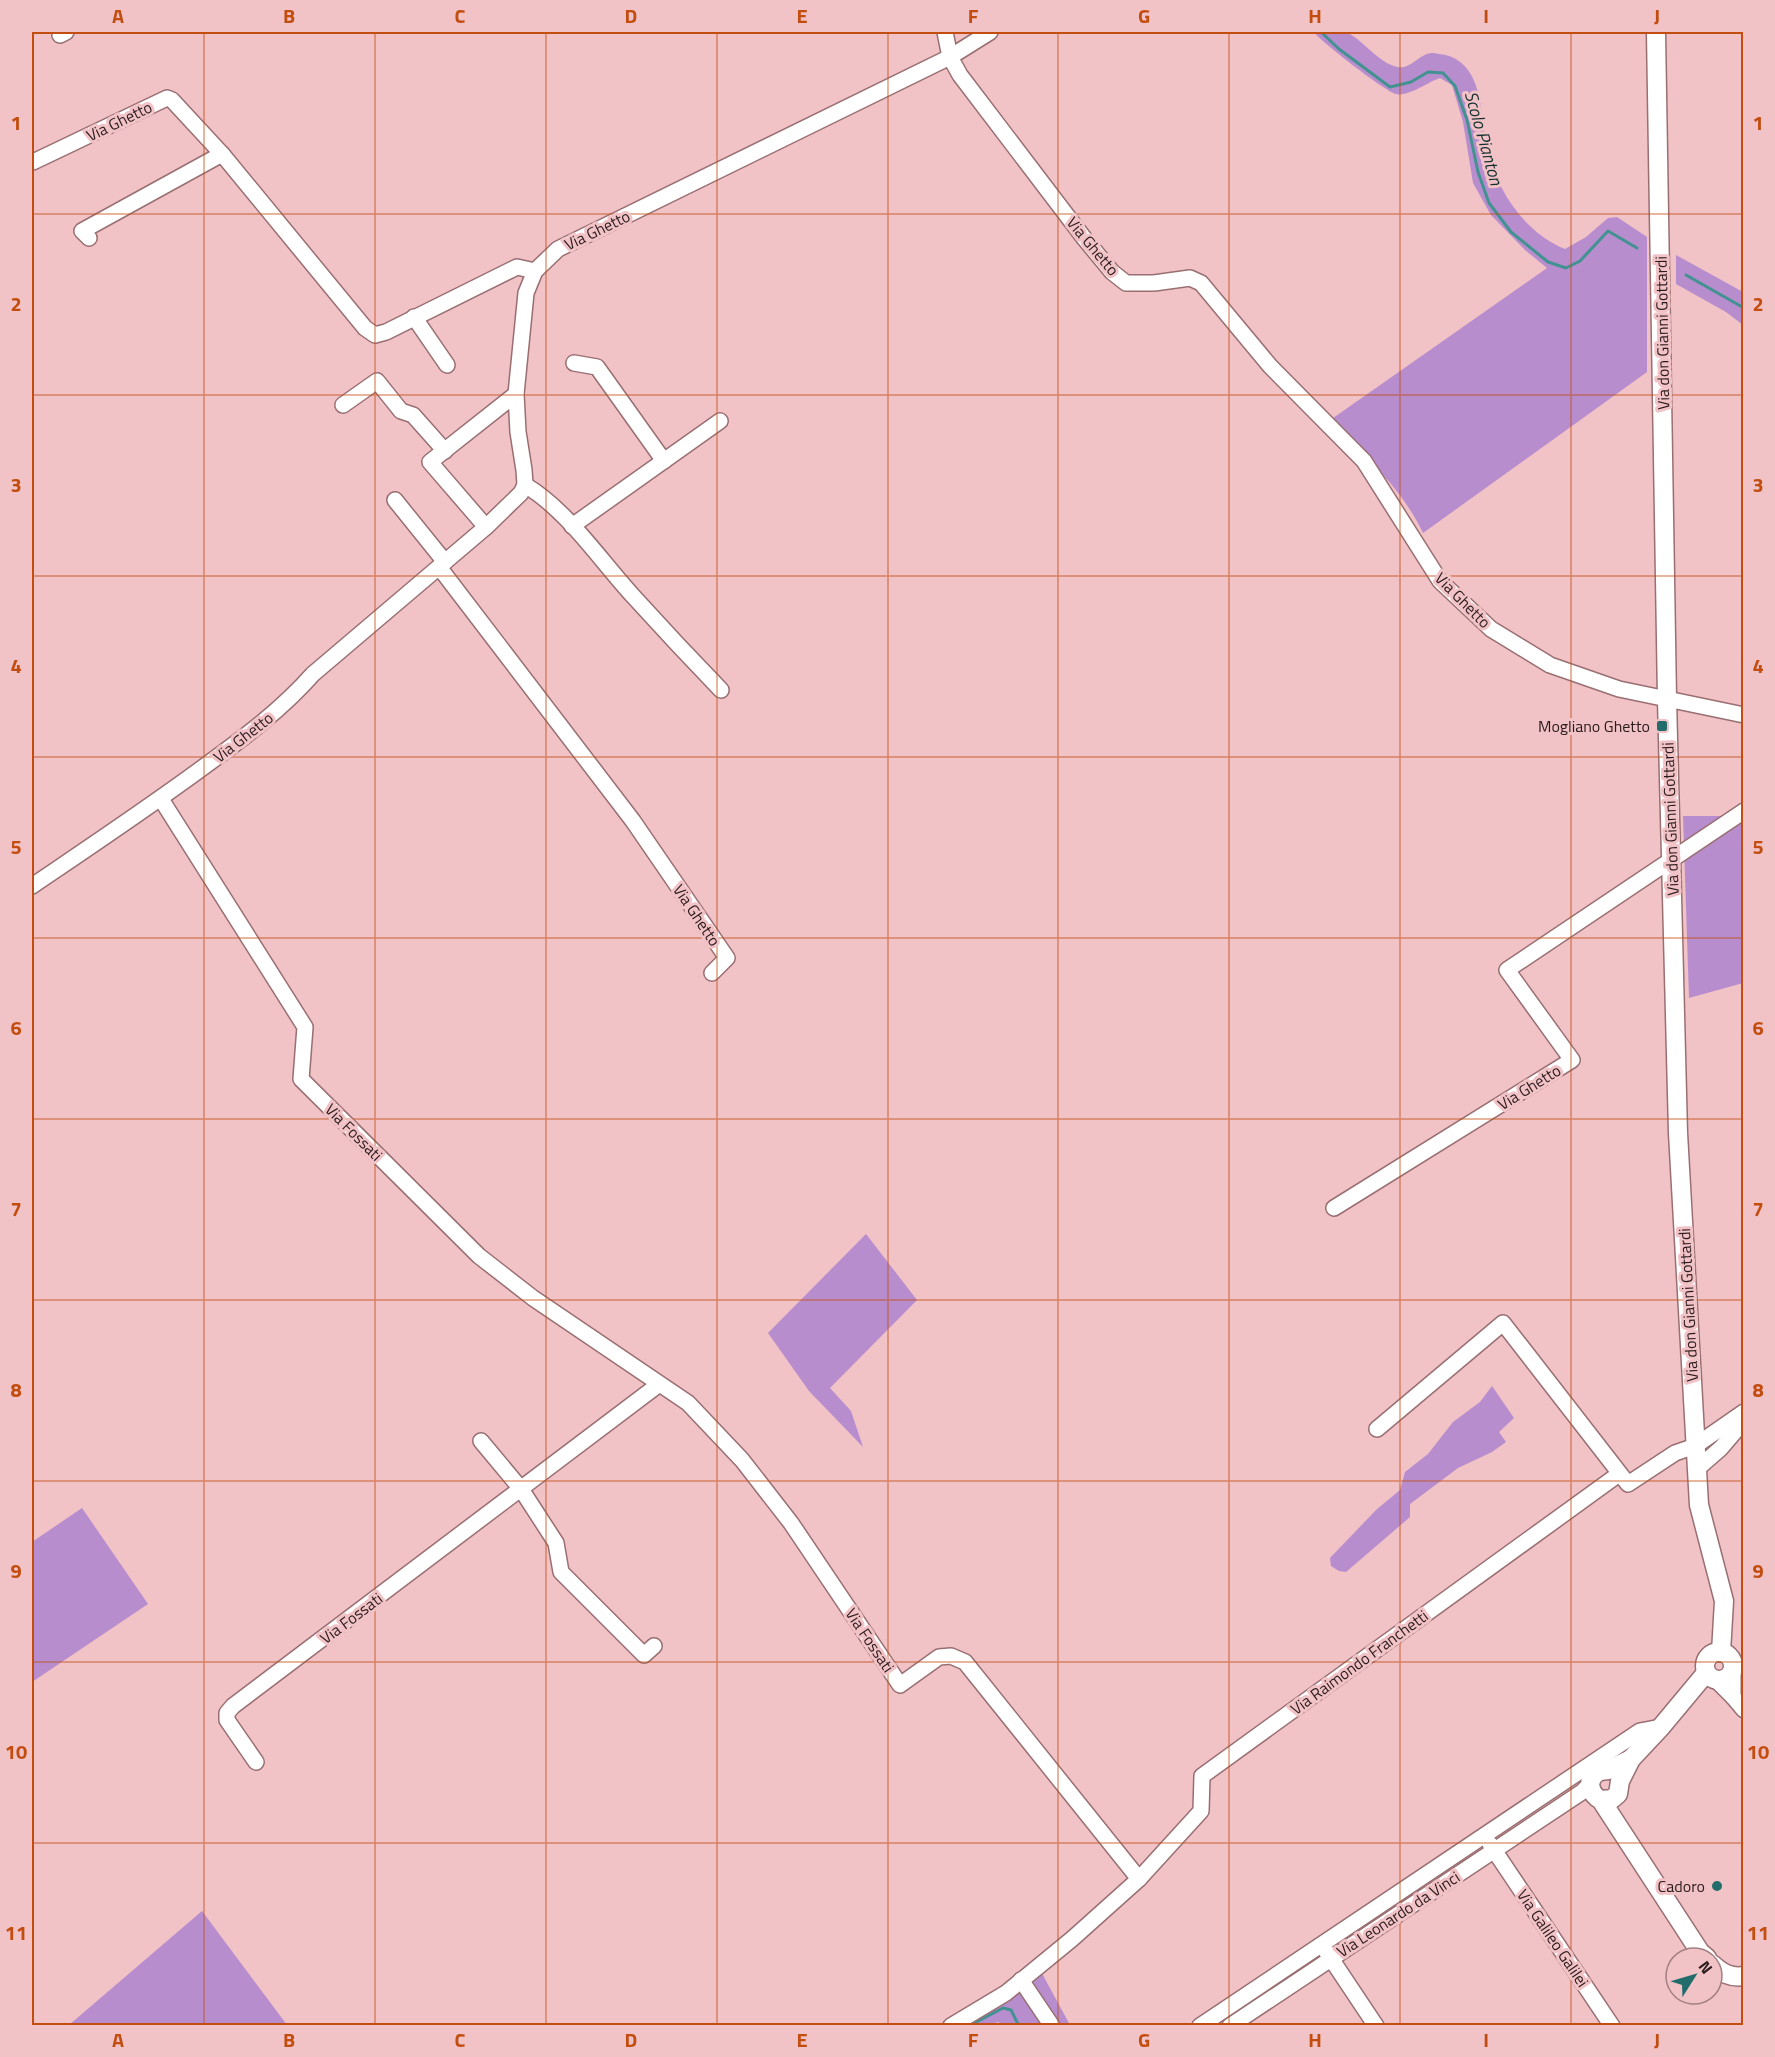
<svg xmlns="http://www.w3.org/2000/svg" width="1775" height="2057" font-family="'Titillium Web',sans-serif">
	<rect width="100%" height="100%" fill="#f1c2c6"/>
	<g fill="#b78dce">
		<path d="M1314,32C1323,32 1338,29 1346,32C1363,40 1376,60 1394,66C1410,72 1417,55 1431,53C1436,53 1445,55 1449,56C1485,69 1480,118 1487,148C1497,191 1524,232 1565,249L1586,237L1608,218L1617,217L1647,237V372L1423,533C1401,487 1365,454 1326,423L1547,268L1525,250L1491,215L1473,183L1463,122L1452,85L1440,78C1428,82 1408,97 1396,94C1386,92 1320,41 1314,32Z"/>
		<path d="M1676,255L1743,292V325L1726,312L1676,284Z"/>
		<path d="M1683,816H1744L1743,983L1689,998Z"/>
		<path d="M866,1234L917,1300L830,1388L851,1411L863,1447L809,1391L768,1333Z"/>
		<path d="M1492,1386L1514,1418L1499,1432L1506,1442L1492,1452L1458,1468L1410,1504V1517L1346,1572L1339,1571L1331,1566L1330,1558L1376,1510L1400,1490L1405,1472L1428,1454L1453,1422L1480,1402Z"/>
		<path d="M82,1508L148,1604L32,1682V1542Z"/>
		<path d="M202,1911L287,2025H69Z"/>
		<path d="M1038,1966L1070,2025L1007,2026L998,2022L990,2025L951,2026Z"/>
	</g>
	<g fill="none" stroke-linecap="round" stroke-linejoin="round">
		<g stroke="#419290" stroke-width="3">
			<path d="M1321,32L1339,49L1390,87L1411,82L1428,72L1443,73L1455,86L1467,120L1478,172L1489,203L1511,232L1548,262L1566,268L1580,261L1608,231L1637,248"/>
			<path d="M1686,275L1744,308"/>
			<path d="M969,2026L1003,2008L1011,2010L1019,2026"/>
		</g>
		<g stroke="#996f72" stroke-width="18">
			<g id="minor">
				<path d="M945,32L950,57L960,75L1084,238L1112,272L1126,283H1154L1190,278L1201,283L1270,366L1364,461L1440,581L1491,629L1550,665L1619,689L1744,715"/>
				<path d="M60,35L66,32"/>
				<path d="M33,162L167,98L172,100L222,154L365,328L375,335L386,332L517,267L535,271"/>
				<path d="M89,238L82,231L222,154"/>
				<path d="M414,317L447,365"/>
				<path d="M574,363L597,367L664,461"/>
				<path d="M343,405L377,381L401,411L413,415L445,451"/>
				<path d="M525,485C567,510 600,560 633,596C662,628 691,659 721,690"/>
				<path d="M395,500L445,562"/>
				<path d="M572,526L720,421"/>
				<path d="M486,527L430,462L516,394"/>
				<path d="M439,567L633,821L727,958L712,973"/>
				<path d="M161,799L305,1027L301,1079L479,1256L533,1298L688,1403L742,1460L791,1523L900,1685L939,1657L951,1656L965,1662L1139,1879"/>
				<path d="M32,886C91,846 151,806 209,763C246,736 282,709 313,674L486,527L521,493L525,485L524,470L518,432L516,394L526,293L535,271L558,249L950,57L990,32"/>
				<path d="M1334,1208L1572,1060L1507,970L1744,811"/>
				<path d="M1377,1429L1503,1323L1628,1484L1675,1453L1695,1446L1744,1412"/>
				<path d="M481,1441L521,1489L556,1543L561,1572L644,1655L654,1646"/>
				<path d="M1697,1469L1721,1448L1744,1421"/>
				<path d="M1716,1680L1733,1697V1667"/>
				<path d="M1733,1697L1744,1710"/>
				<path d="M256,1762L227,1720V1713L233,1706L658,1385"/>
				<path d="M1490,1844L1612,2026"/>
				<path d="M1326,1951L1376,2026"/>
				<path d="M1021,1980L1052,2026"/>
				<path d="M951,2026L1006,1993L1072,1939L1139,1879L1201,1811L1202,1776L1619,1474"/>
				<path d="M1200,2026L1640,1731L1661,1727"/>
				<path d="M1230,2026L1582,1792L1591,1783"/>
			</g>
		</g>
		<g stroke="#996f72" stroke-width="21">
			<g id="major">
				<path d="M1656,32L1667,699L1678,1133L1699,1505L1724,1601L1721,1652"/>
				<circle cx="1719" cy="1666" r="14"/>
				<path d="M1631,1759C1624,1762 1616,1767 1608,1770C1604,1771 1603,1770 1598,1772C1585,1779 1590,1795 1601,1800L1700,1952L1707,1958"/>
				<path d="M1601,1800L1612,1799L1618,1794L1620,1781L1631,1759L1661,1727L1706,1673"/>
				<path d="M1712,1964C1722,1973 1730,1978 1744,1976"/>
			</g>
		</g>
		<use href="#minor" stroke="#fff" stroke-width="15"/>
		<use href="#major" stroke="#fff" stroke-width="18"/>
	</g>
	<path fill="none" stroke="#c24d0f" stroke-width="1.5" stroke-opacity="0.55" d="M204,32V2026M375,32V2026M546,32V2026M717,32V2026M888,32V2026M1058,32V2026M1229,32V2026M1400,32V2026M1571,32V2026M32,214H1744M32,395H1744M32,576H1744M32,757H1744M32,938H1744M32,1119H1744M32,1300H1744M32,1481H1744M32,1662H1744M32,1843H1744"/>
	<g fill="#226d6c" stroke="#f1c2c6" stroke-width="2">
		<rect x="1656" y="720" width="12" height="12" rx="3"/>
		<circle cx="1717" cy="1886" r="6"/>
	</g>
	<g text-anchor="middle" dominant-baseline="central" stroke-width="6" stroke-linejoin="round" paint-order="stroke">
		<g font-size="16" fill="#2b1b1c" stroke="#f1c2c6">
			<text transform="translate(119 121) rotate(-26)">Via Ghetto</text>
			<text transform="translate(597 230) rotate(-26)">Via Ghetto</text>
			<text transform="translate(1093 246) rotate(50)">Via Ghetto</text>
			<text transform="translate(1662 333) rotate(-91)">Via don Gianni Gottardi</text>
			<text transform="translate(1463 600) rotate(45)">Via Ghetto</text>
			<text transform="translate(243 737) rotate(-38)">Via Ghetto</text>
			<text transform="translate(1670 819) rotate(-92)">Via don Gianni Gottardi</text>
			<text transform="translate(697 915) rotate(56)">Via Ghetto</text>
			<text transform="translate(1529 1087) rotate(-32)">Via Ghetto</text>
			<text transform="translate(354 1132) rotate(45)">Via Fossati</text>
			<text transform="translate(1688 1305) rotate(-93)">Via don Gianni Gottardi</text>
			<text transform="translate(351 1618) rotate(-37)">Via Fossati</text>
			<text transform="translate(870 1640) rotate(56)">Via Fossati</text>
			<text transform="translate(1359 1662) rotate(-36)">Via Raimondo Franchetti</text>
			<text transform="translate(1398 1914) rotate(-33)">Via Leonardo da Vinci</text>
			<text transform="translate(1553 1938) rotate(56)">Via Galileo Galilei</text>
		</g>
		<g font-size="16" fill="#2b1b1c" stroke="#f1c2c6" text-anchor="end">
			<text x="1650" y="726">Mogliano Ghetto</text>
			<text x="1705" y="1886">Cadoro</text>
		</g>
		<g font-size="18" font-style="italic" fill="#173131" stroke="#f1c2c6">
			<text transform="translate(1484 138) rotate(74)">Scolo Pianton</text>
		</g>
	</g>
	<rect width="1775" height="2057" fill="none" stroke="#f1c2c6" stroke-width="66"/>
	<g transform="translate(1694 1976) rotate(53)"><circle r="28" fill="#f1c2c6" stroke="#a27f82" stroke-width="1.5"/>
	<path d="M0-4.5L10 22L0 15L-10 22Z" fill="#226d6c"/>
	<text y="-9" font-size="16" font-weight="bold" text-anchor="middle" fill="#2b1b1c">N</text>
	</g>
	<rect x="33" y="33" width="1709" height="1991" fill="none" stroke="#c24d0f" stroke-width="2"/>
	<g font-size="20" text-anchor="middle" font-weight="bold" fill="#c24d0f">
		<text x="118" y="23">A</text>
		<text x="289" y="23">B</text>
		<text x="460" y="23">C</text>
		<text x="631" y="23">D</text>
		<text x="802" y="23">E</text>
		<text x="973" y="23">F</text>
		<text x="1144" y="23">G</text>
		<text x="1315" y="23">H</text>
		<text x="1486" y="23">I</text>
		<text x="1657" y="23">J</text>
		<text x="16" y="130">1</text>
		<text x="1758" y="130">1</text>
		<text x="16" y="311">2</text>
		<text x="1758" y="311">2</text>
		<text x="16" y="492">3</text>
		<text x="1758" y="492">3</text>
		<text x="16" y="673">4</text>
		<text x="1758" y="673">4</text>
		<text x="16" y="854">5</text>
		<text x="1758" y="854">5</text>
		<text x="16" y="1035">6</text>
		<text x="1758" y="1035">6</text>
		<text x="16" y="1216">7</text>
		<text x="1758" y="1216">7</text>
		<text x="16" y="1397">8</text>
		<text x="1758" y="1397">8</text>
		<text x="16" y="1578">9</text>
		<text x="1758" y="1578">9</text>
		<text x="16" y="1759">10</text>
		<text x="1758" y="1759">10</text>
		<text x="16" y="1940">11</text>
		<text x="1758" y="1940">11</text>
		<text x="118" y="2047">A</text>
		<text x="289" y="2047">B</text>
		<text x="460" y="2047">C</text>
		<text x="631" y="2047">D</text>
		<text x="802" y="2047">E</text>
		<text x="973" y="2047">F</text>
		<text x="1144" y="2047">G</text>
		<text x="1315" y="2047">H</text>
		<text x="1486" y="2047">I</text>
		<text x="1657" y="2047">J</text>
	</g>
</svg>
